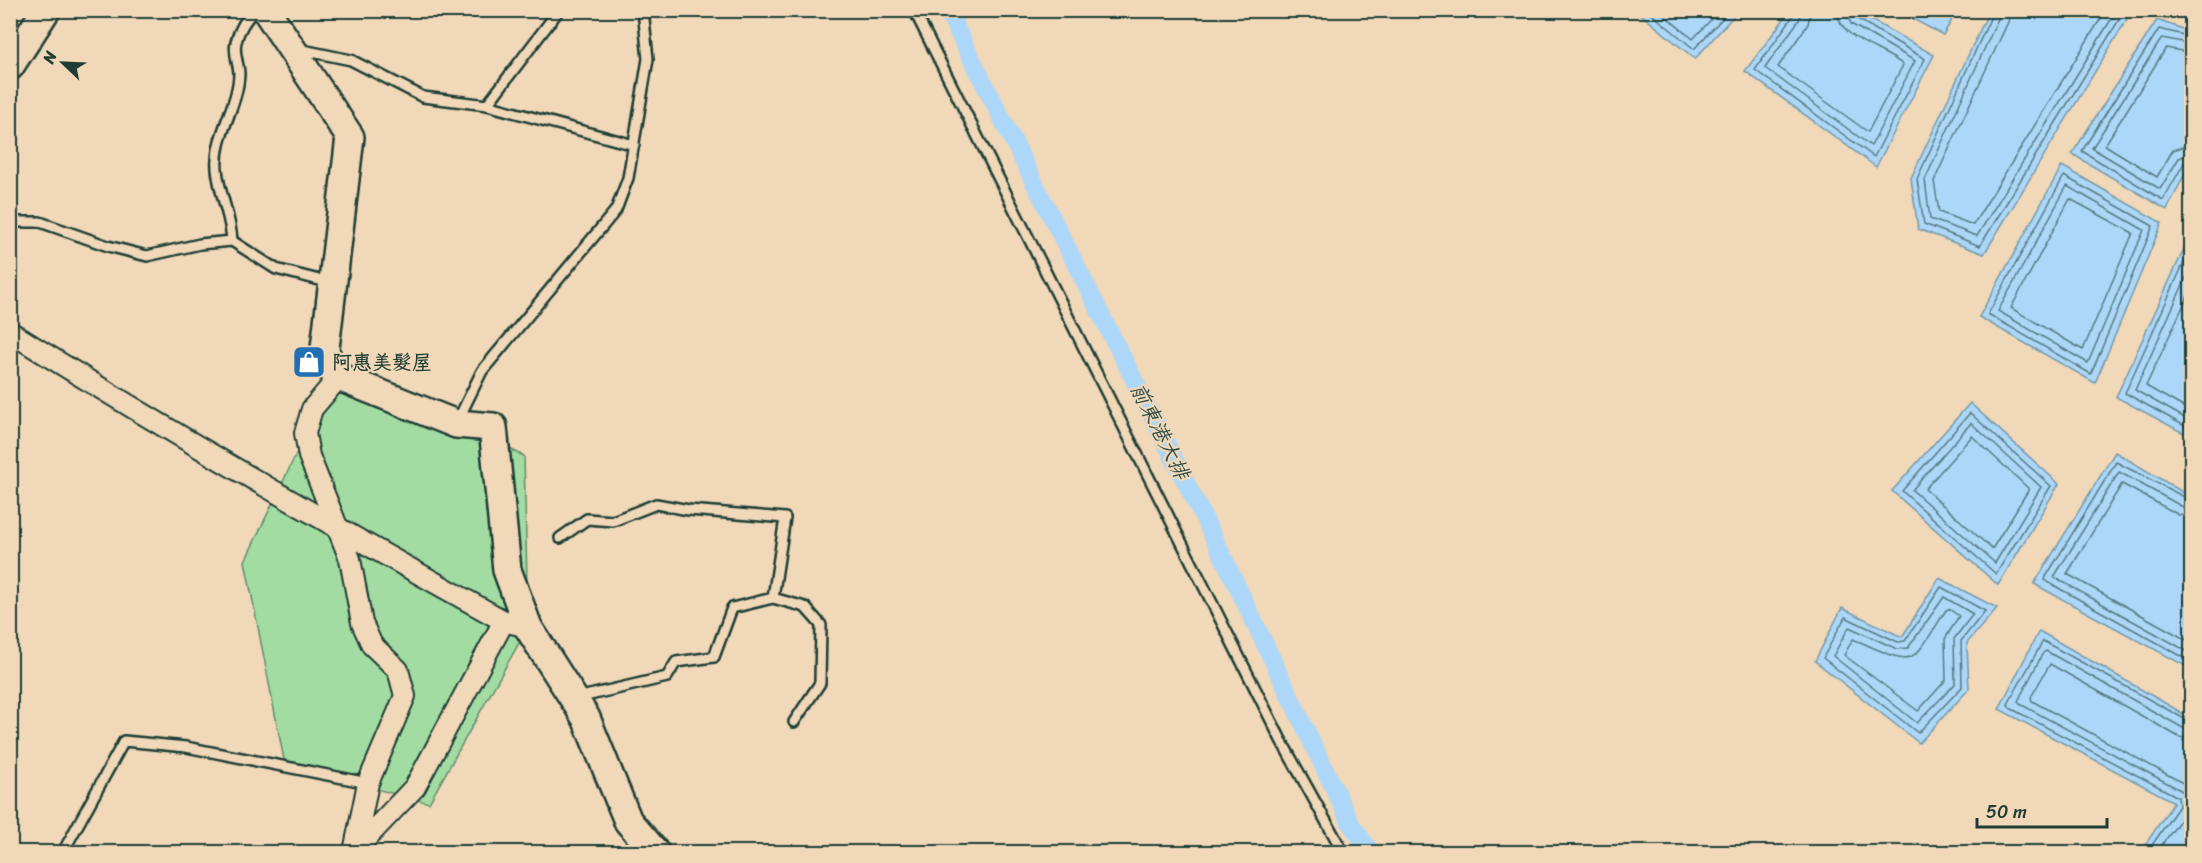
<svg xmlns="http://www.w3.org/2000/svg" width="2202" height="863" font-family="Sriracha,'LXGW WenKai TC',sans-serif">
	<rect width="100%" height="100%" fill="#f0d8b8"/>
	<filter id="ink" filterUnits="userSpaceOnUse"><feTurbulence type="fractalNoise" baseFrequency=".0167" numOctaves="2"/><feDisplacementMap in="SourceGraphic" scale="12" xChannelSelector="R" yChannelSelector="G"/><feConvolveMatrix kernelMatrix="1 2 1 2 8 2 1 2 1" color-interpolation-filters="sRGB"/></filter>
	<g filter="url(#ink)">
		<path fill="#a2dca2" stroke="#608c6b" stroke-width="1.5" d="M332,379L492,440L524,456L528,627L429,803L285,765L245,561Z"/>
		<g fill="#acd7f8" stroke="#7499aa" stroke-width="1.5">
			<path d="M1637,11H1738L1695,59Z"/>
			<path d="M1790,11H1855L1934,55L1876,167L1745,71Z"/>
			<path d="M1898,11L1957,10V11L1943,35Z"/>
			<path d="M1989,11H2132L1984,254L1918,229L1911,178Z"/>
			<path d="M2157,20L2191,32V161L2167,210L2072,154Z"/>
			<path d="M2062,166L2162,223L2095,383L1979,317Z"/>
			<path d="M2185,247L2192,252L2191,437L2116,397Z"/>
			<path d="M1970,403L2059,484L1998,585L1892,491Z"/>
			<path d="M2115,452L2191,497V669L2034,584Z"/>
			<path d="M1939,578L1997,608L1967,643L1969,689L1919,743L1815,661L1842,608L1902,637Z"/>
			<path d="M2039,631L2191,718V852H2150L2143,848L2174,802L1999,709Z"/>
		</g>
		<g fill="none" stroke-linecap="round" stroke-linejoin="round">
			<g stroke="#577b82" stroke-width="1.5">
				<path d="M1647,10L1694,49L1730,10"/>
				<path d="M1658,10L1693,39L1720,10"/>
				<path d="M1794,10L1793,16L1755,70L1874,157L1925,59L1856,18L1853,10"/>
				<path d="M1802,10L1799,20L1765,68L1871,146L1915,61L1851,24L1846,10"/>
				<path d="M1811,10L1808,24L1778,67L1868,132L1903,65C1884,48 1838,40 1837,10"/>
				<path d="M1994,10L1917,179L1924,224L1980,246L2125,10"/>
				<path d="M2002,10L1925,180L1930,219L1977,236L2117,10"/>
				<path d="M2011,10L2008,22L1934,181L1939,212L1973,225L2106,10"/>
				<path d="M2192,37L2159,29L2082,151L2163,200L2184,163L2192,160"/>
				<path d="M2192,44L2162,38L2092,148L2160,189L2179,158L2192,153"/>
				<path d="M2192,53L2166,48L2105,145L2157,177L2173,150L2192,144"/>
				<path d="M2064,176L2153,226L2091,374L1988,314Z"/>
				<path d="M2067,186L2144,230L2088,363L1998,311Z"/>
				<path d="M2070,199L2133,233L2083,350L2011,308Z"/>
				<path d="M2192,256L2186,258L2125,393L2192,430"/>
				<path d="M2192,265L2135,390L2192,422"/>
				<path d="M2192,287L2146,386L2192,412"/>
				<path d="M1970,413L2051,486L1996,574L1902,491Z"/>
				<path d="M1971,423L2041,487L1995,563L1912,490Z"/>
				<path d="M1972,436L2029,489L1992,549L1925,489Z"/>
				<path d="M2192,501L2116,462L2044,580L2192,662"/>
				<path d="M2192,509L2183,507L2119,472L2054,577L2192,654"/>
				<path d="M2192,518L2179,515L2122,484L2067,574L2192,643"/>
				<path d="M1941,587L1985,611L1961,641L1962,687L1918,733L1823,658L1845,617L1898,642L1905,641Z"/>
				<path d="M1944,597L1973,614L1954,639L1955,684L1917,723L1833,656L1849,627L1897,649L1908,648Z"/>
				<path d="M1949,609L1959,616L1945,639L1946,680L1918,711L1844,655L1853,639C1917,666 1908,670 1946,610Z"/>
				<path d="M2192,739L2179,737L2050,664L2031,697L2032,701L2192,788"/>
				<path d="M2153,852L2152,845L2179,806L2178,797L2010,708L2008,704L2043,641L2192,723"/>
				<path d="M2160,852L2161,846C2170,832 2194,810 2184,792L2020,704L2018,701L2043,653L2046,651L2183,728L2192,730"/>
			</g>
			<path stroke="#acd7f8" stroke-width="18" d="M947,10L1214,538L1351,824L1371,852"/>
			<g stroke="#1f3d34" stroke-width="14">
				<g id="lane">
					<path d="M914,10L1281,740L1343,852"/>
					<path d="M298,49L351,60L423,97L487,105L634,145"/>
					<path d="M487,105L559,10"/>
					<path d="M10,222H40L108,246L147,256L200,244L232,241C231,216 219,194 217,169C214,136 238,107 239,74C239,64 233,53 236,42C239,29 245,21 254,10"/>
					<path d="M232,241L276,269L331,283"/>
					<path d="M457,422L482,371L616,210L628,178L648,59L643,10"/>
					<path d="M560,538L587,519L613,521L656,504L689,510L785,518L773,598L805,607L821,625L820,683L794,722"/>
					<path d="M577,698L667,677L676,662L714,657L732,608L773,598"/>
					<path d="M63,852L124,741L186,747L368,783"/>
				</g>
			</g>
			<g stroke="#1f3d34" stroke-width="24">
				<g id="street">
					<path d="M10,332C172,434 337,529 504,621L528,627"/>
					<path d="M339,377L312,409L305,433L309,456L350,559L362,623L372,645L398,670L405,696L368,783L354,852"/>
					<path d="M353,852L415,787L504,621"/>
				</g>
			</g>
			<g stroke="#1f3d34" stroke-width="32">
				<g id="secondary">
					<path d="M266,10L350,137L325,348L328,366L339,377L456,424L493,427L507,570L528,627L586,718L628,821L655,852"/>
					<path d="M10,66L46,10"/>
				</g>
			</g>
			<use href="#lane" stroke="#f0d8b8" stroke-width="9"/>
			<use href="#street" stroke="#f0d8b8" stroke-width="20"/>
			<use href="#secondary" stroke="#f0d8b8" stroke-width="27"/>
		</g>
	</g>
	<defs>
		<g id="shop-square" transform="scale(1.725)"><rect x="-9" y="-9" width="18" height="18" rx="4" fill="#1f6fb2" stroke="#f0d8b8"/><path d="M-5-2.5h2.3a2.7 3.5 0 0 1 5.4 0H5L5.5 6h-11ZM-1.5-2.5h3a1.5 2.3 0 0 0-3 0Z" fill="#fff"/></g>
	</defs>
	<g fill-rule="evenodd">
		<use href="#shop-square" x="309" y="362"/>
	</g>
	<g text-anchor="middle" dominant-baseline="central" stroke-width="4.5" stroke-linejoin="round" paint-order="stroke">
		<g font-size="20" font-weight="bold" fill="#1f3d34" stroke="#f0d8b8" text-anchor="start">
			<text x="332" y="362">阿惠美髮屋</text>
		</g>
		<g font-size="21" font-style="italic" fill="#2d4c48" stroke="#f0d8b8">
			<text transform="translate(1160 431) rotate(63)">前東港大排</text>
		</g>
	</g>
	<rect width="2202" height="863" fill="none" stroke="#f0d8b8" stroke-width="36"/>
	<rect x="18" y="18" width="2166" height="827" fill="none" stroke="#1f3d34" stroke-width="2" filter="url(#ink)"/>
	<g transform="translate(63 63) rotate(293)" stroke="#f0d8b8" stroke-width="4.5" paint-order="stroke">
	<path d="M0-4.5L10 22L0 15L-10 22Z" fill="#1f3d34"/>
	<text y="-9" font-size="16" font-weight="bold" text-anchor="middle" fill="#1f3d34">N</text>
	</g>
	<path d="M1977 818v9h130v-9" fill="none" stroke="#1f3d34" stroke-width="3"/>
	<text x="1986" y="818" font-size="18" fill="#1f3d34" stroke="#f0d8b8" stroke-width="4.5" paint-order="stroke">50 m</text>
</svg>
